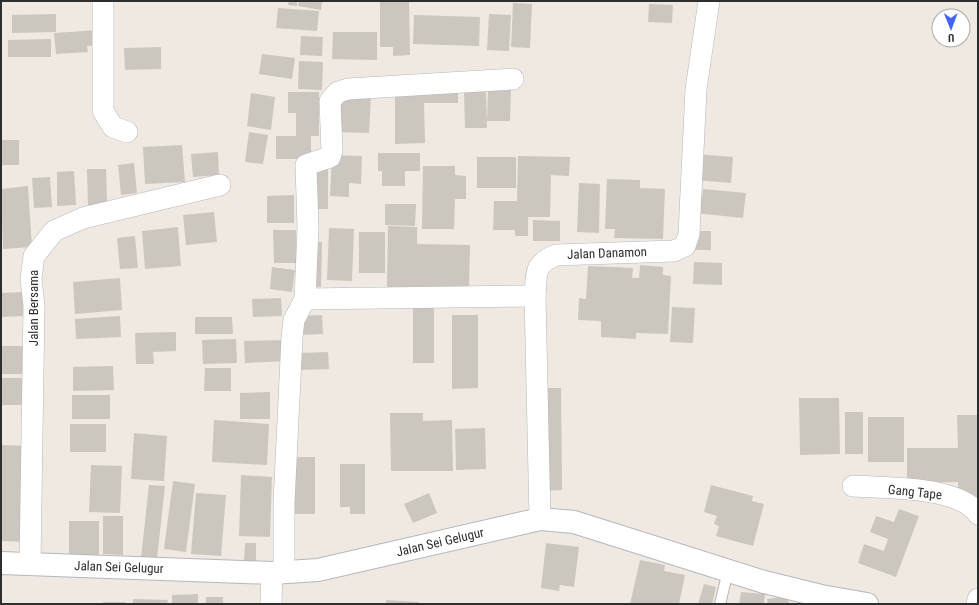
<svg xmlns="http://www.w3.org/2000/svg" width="979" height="605" font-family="'Roboto Condensed',sans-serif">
	<rect width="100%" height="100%" fill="#efe9e1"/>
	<g fill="#cbc7bf">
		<path d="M289,1H297V6L288,5Z"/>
		<path d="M299,1H322L321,10L298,6Z"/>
		<path d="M380,1H409L410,55L393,56V47H380Z"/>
		<path d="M513,3L532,4L530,48L511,47Z"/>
		<path d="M649,4L673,5L672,23L648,22Z"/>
		<path d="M278,8L319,11L317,31L276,28Z"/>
		<path d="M56,14V32L12,33V15Z"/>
		<path d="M489,14L511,15L509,51L487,50Z"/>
		<path d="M414,15L480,17L479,46L413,44Z"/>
		<path d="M99,30L101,45L87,46L88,52L56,54L54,33Z"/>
		<path d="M333,32H377V60L332,59Z"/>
		<path d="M301,36L323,37L322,56L300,55Z"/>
		<path d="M51,39V57H8V40Z"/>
		<path d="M161,47V69L125,70L124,48Z"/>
		<path d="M262,54L295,58L292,79L259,74Z"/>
		<path d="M299,61L323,62L322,90L298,89Z"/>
		<path d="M395,90H458V103H424L425,143L395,144Z"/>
		<path d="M488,90H511L510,121H487Z"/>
		<path d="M486,91L487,128H465L464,92Z"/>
		<path d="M288,92H319V136H311V159H276V136H296V113H288Z"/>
		<path d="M251,93L275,97L271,130L247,126Z"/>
		<path d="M335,94L371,95L369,133L334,132Z"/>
		<path d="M249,132L268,135L263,164L245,162Z"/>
		<rect x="1" y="140" width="18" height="25"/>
		<path d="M182,145L185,182L145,184L143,147Z"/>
		<path d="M218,152L219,175L193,177L191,154Z"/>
		<path d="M378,153H420V171H405V186H382V171H378Z"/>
		<path d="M696,154L733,157L731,183L694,180Z"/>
		<path d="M332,155L362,156L361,184L349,183V197L330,196Z"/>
		<path d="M518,156L570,157L569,176L551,175L550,217H528V236H515V230H493L494,201H517Z"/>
		<rect x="477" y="157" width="39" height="31"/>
		<path d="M134,163L137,193L121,195L118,165Z"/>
		<path d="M423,166H455V175L466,176V199H455L454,229H422Z"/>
		<path d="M87,169H106L107,204L88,205Z"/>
		<rect x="308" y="169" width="20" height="40"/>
		<path d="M74,171L76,205L57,206V172Z"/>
		<path d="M50,177L52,207L34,208L32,178Z"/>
		<path d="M607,179L640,180V188L665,189L663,239L614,238L615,229H605Z"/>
		<path d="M579,183L600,184L599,233L577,232Z"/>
		<path d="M28,186L32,247L3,249L1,189Z"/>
		<path d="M703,189L746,193L743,218L695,213L697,198H702Z"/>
		<path d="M294,195V223H267V196Z"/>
		<path d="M385,204H416L415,226L385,225Z"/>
		<path d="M214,212L217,242L186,245L183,215Z"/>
		<path d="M533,220L560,221V241H533Z"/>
		<path d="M388,226L417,227V244L470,245L469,288L387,287Z"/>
		<path d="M178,227L181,266L145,269L142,231Z"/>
		<path d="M329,228L354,229L352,281L327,280Z"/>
		<path d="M273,230H296L297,263H274Z"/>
		<rect x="690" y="231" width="21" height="19"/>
		<rect x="359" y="232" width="26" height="41"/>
		<path d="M135,236L138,268L120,269L117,238Z"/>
		<path d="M308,242H322L321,287L307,286Z"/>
		<path d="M694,262L722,263V285L693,284Z"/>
		<path d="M640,265L663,267V275L671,276L668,334L636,333V339L601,337V321L578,320L579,298L586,299L588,266L633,268L632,278H639Z"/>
		<path d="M272,267L295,270L292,292L270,289Z"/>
		<path d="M120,278L122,310L75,314L73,282Z"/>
		<path d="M23,292V316L1,317V293Z"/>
		<path d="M281,298L282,316L253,317L252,299Z"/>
		<path d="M672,307L695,308L693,343L670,342Z"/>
		<rect x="413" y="308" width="21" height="55"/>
		<path d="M322,315L323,334L300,335L298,316Z"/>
		<path d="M452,315H478V388L452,389Z"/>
		<path d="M120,316L121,337L76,339L75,319Z"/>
		<path d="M195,317H232L233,334H195Z"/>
		<path d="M176,332V351L153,352L154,364H136L135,333Z"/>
		<path d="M236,339L237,363L203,364L202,340Z"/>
		<path d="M287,340V361L245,363L244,341Z"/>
		<path d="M1,346H29L28,374H1Z"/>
		<path d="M328,352L329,369L299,370V353Z"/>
		<path d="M113,366L114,390L73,391V367Z"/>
		<path d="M205,368H231V391H204Z"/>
		<rect x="2" y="378" width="26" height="27"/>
		<path d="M540,388H561L562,490L542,491Z"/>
		<path d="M270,392V419H240V393Z"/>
		<rect x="72" y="395" width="38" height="24"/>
		<path d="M799,398H839L840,454L800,455Z"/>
		<rect x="845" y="412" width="18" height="42"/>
		<path d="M390,413H423V421L452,420L453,471H391Z"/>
		<path d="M957,415H978V497H958V482L907,483V448H958Z"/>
		<rect x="868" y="417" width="36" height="45"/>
		<path d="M214,420L269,424L267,465L212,462Z"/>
		<rect x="70" y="424" width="36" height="28"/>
		<path d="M485,428L486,469L456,470L455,429Z"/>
		<path d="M134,433L167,436L164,481L131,479Z"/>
		<path d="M1,445L30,446L28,542L1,541Z"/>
		<path d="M294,457H315V514H293Z"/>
		<path d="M340,464H365V514H350V507H340Z"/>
		<path d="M91,465L122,466L120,513L89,512Z"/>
		<path d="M241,475L272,477L270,537L239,536Z"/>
		<path d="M173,481L195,484L186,552L164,549Z"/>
		<path d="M149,485L165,486L157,559L141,558Z"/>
		<path d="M711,485L753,496L752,501L764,504L753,546L716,536L719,526L714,524L717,516L704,512Z"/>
		<path d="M196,493L226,495L221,556L191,554Z"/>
		<path d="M429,493L437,513L413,523L404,504Z"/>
		<path d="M899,509L919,516L896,577L858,563L864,544L884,551L888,539L870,532L876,516L894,522Z"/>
		<path d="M103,516H123V555L103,554Z"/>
		<rect x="69" y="521" width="30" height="35"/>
		<path d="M245,543H256V563L244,562Z"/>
		<path d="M546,543L579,547L574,587L560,585L559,591L541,588Z"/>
		<path d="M640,560L665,565L664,571L685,575L679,604H630Z"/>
		<path d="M704,584L716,587L712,604H698Z"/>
		<path d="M741,592L765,594L764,604H739Z"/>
		<path d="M198,594V604H172V595Z"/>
		<path d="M788,596L789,604H768L767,599Z"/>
		<rect x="206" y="597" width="17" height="7"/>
		<path d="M133,599L168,600L167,604H133Z"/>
		<path d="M386,600L419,602L418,604H386Z"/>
		<rect x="103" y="602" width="22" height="2"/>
	</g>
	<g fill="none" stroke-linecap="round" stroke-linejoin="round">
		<g stroke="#b4b7c1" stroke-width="12">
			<path id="lane" d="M720,604L728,571"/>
		</g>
		<g stroke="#b4b7c1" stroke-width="22">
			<g id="street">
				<path d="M103,1V111L113,127L127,132"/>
				<path d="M305,299L535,296"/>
				<path d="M853,486C886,488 959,486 978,514"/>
				<path d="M540,519L535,296C537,273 533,265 556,255L674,251L685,246L689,234L696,89L709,1"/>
				<path d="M30,564L34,306L31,279L34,256L54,231L83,218L220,185"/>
				<path d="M284,572V503L292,337L294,320L305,299L308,228L306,165L330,157L332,151L330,101L338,92L348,89L513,79"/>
				<path d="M271,604L272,573"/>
				<path d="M977,604L978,599"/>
			</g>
		</g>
		<g stroke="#b4b7c1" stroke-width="24">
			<path id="secondary" d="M1,563L272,573L318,570L540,519L574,522L764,582L821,596L867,604"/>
		</g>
		<use href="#lane" stroke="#fff" stroke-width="10"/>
		<use href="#street" stroke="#fff" stroke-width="21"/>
		<use href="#secondary" stroke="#fff" stroke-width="22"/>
	</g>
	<g text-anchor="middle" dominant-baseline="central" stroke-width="3" stroke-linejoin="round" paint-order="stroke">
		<g font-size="13" fill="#2e2e2e" stroke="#fff">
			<text transform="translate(607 253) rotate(-2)">Jalan Danamon</text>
			<text transform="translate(33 308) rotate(-90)">Jalan Bersama</text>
			<text transform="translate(915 492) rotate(6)">Gang Tape</text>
			<text transform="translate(440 542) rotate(-13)">Jalan Sei Gelugur</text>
			<text transform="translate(119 567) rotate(2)">Jalan Sei Gelugur</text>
		</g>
	</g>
	<rect width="979" height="605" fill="none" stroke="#2e2e2e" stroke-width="4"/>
	<g transform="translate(951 28) rotate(179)"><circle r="19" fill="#ffffff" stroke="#ababab"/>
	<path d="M0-3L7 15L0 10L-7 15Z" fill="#4264fb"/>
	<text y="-6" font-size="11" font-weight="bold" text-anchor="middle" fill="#2e2e2e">U</text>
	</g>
</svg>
